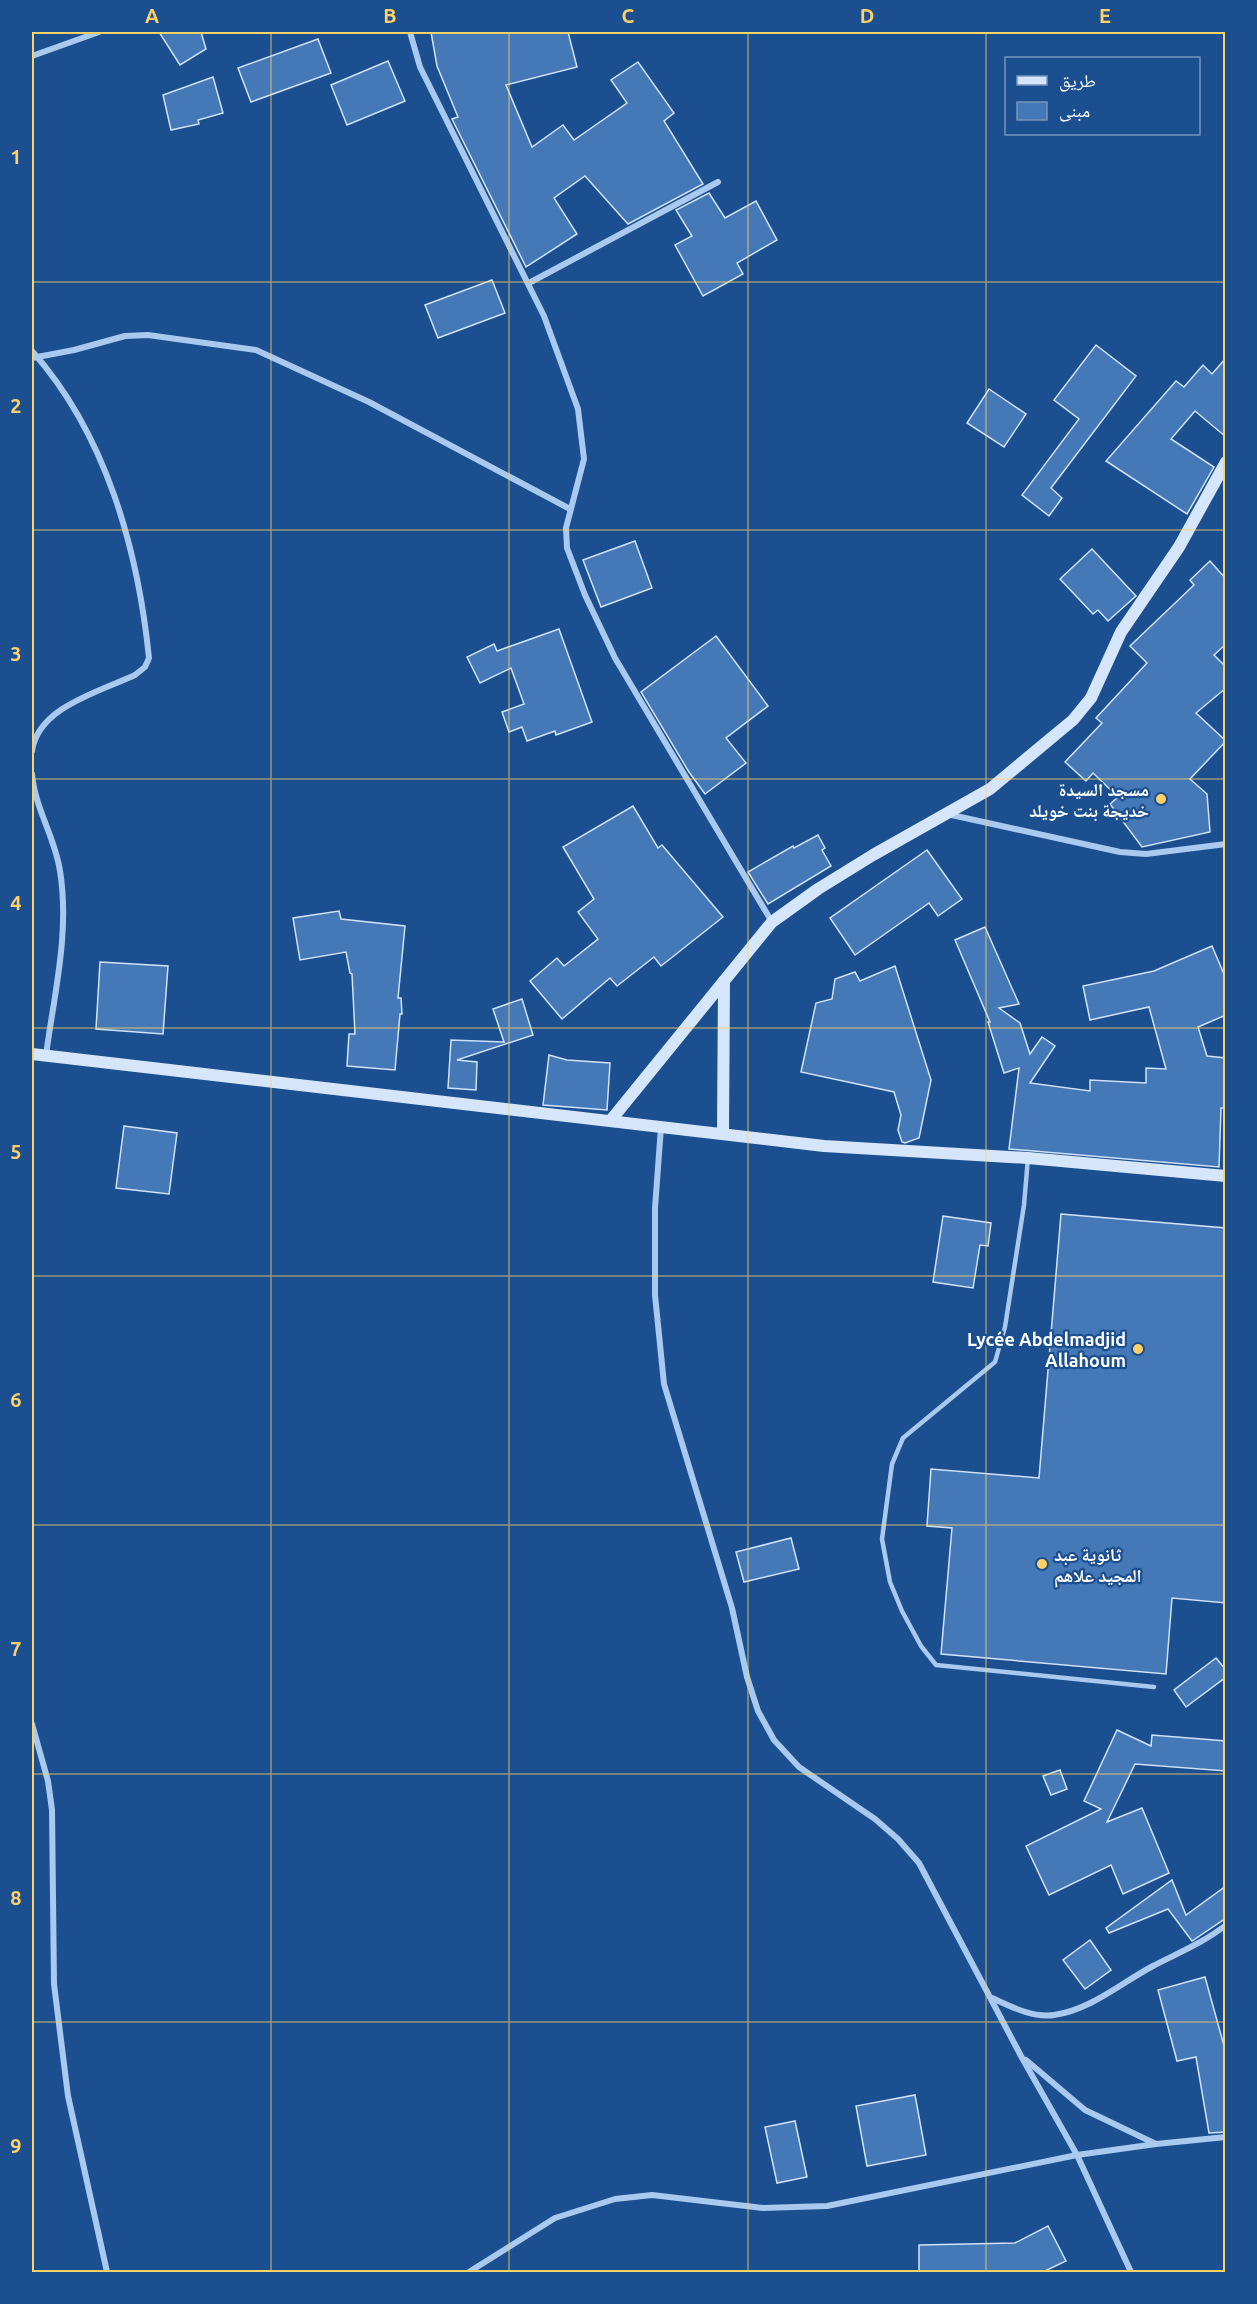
<svg xmlns="http://www.w3.org/2000/svg" width="1257" height="2304" font-family="Ubuntu,'Noto Naskh Arabic',sans-serif">
	<rect width="100%" height="100%" fill="#1b4f8f"/>
	<g fill="#4478b7" stroke="#cfe3fa" stroke-width="1.5">
		<path d="M159,32H201L206,49L180,65Z"/>
		<path d="M431,32H568L577,67L506,85L532,147L563,125L574,140L627,103L611,80L638,62L674,113L664,121L703,184L628,224L585,176L554,198L577,234L526,267L452,119L458,117L437,66Z"/>
		<path d="M318,39L331,73L251,102L238,68Z"/>
		<path d="M388,61L405,101L347,125L331,85Z"/>
		<path d="M213,77L223,113L198,120L199,124L171,130L163,95Z"/>
		<path d="M709,193L725,218L756,201L777,240L737,263L743,274L703,296L675,245L692,236L676,210Z"/>
		<path d="M492,280L505,313L438,338L425,305Z"/>
		<path d="M1096,345L1136,376L1051,488L1062,498L1049,516L1022,495L1079,419L1054,400Z"/>
		<path d="M1226,358V437L1195,411L1171,439L1214,467L1187,514L1106,461L1176,381L1184,387L1203,365L1212,374Z"/>
		<path d="M989,389L1026,414L1004,447L967,423Z"/>
		<path d="M635,541L652,588L601,607L583,560Z"/>
		<path d="M1092,549L1136,596L1108,621L1098,610L1093,614L1060,579Z"/>
		<path d="M1210,561L1226,579V644L1214,655L1226,667V688L1196,713L1226,741L1190,779L1207,794L1210,832L1142,847L1110,804L1118,797L1093,773L1086,781L1065,762L1102,723L1096,718L1147,663L1130,646L1194,585L1190,580Z"/>
		<path d="M559,629L592,722L556,735L555,731L527,741L522,727L509,732L502,712L524,704L511,668L480,683L467,657L494,644L497,651Z"/>
		<path d="M716,636L768,706L726,738L746,763L705,794L689,772L641,692Z"/>
		<path d="M633,806L658,848L662,845L723,917L661,966L654,957L617,986L610,978L562,1019L530,981L557,958L564,966L598,939L578,912L594,899L563,847Z"/>
		<path d="M818,835L825,848L822,850L831,866L768,904L748,872L793,846L794,848Z"/>
		<path d="M927,850L962,899L938,916L929,903L855,955L830,918Z"/>
		<path d="M339,911L341,919L405,926L398,998H401L402,1014H400L395,1070L347,1066L349,1034H355L352,974L350,973L346,952L300,960L293,918Z"/>
		<path d="M985,927L1019,1004L999,1008L1020,1023L1030,1054L1042,1037L1055,1046L1030,1083L1090,1091V1080L1146,1083V1068L1166,1069L1149,1007L1090,1020L1083,986L1154,971L1212,946L1226,979V1015L1198,1027L1207,1056L1226,1058V1108H1221L1219,1167L1009,1149L1019,1068L1004,1073L988,1022H990L955,940Z"/>
		<path d="M100,962L168,966L163,1034L96,1029Z"/>
		<path d="M895,966L931,1080L919,1138L905,1143L902,1142L898,1130L901,1115L894,1092L801,1072L816,1003L832,999L835,979L855,972L860,981Z"/>
		<path d="M522,999L533,1035L457,1060L477,1062L476,1090L448,1088L451,1040L504,1042L493,1009Z"/>
		<path d="M549,1055L567,1060L610,1063L607,1110L543,1105Z"/>
		<path d="M124,1126L177,1133L169,1194L116,1188Z"/>
		<path d="M1061,1214L1226,1228V1603L1172,1598L1166,1674L941,1654L952,1528L927,1526L931,1469L1039,1478Z"/>
		<path d="M943,1216L991,1223L988,1246L980,1245L973,1288L933,1282Z"/>
		<path d="M791,1538L799,1569L744,1582L736,1552Z"/>
		<path d="M1216,1658L1226,1670V1677L1186,1707L1174,1690Z"/>
		<path d="M1117,1730L1151,1746L1152,1735L1226,1741V1771L1135,1764L1107,1822L1142,1808L1169,1873L1123,1894L1111,1865L1049,1895L1026,1846L1101,1809L1084,1801Z"/>
		<path d="M1060,1770L1067,1789L1051,1795L1043,1776Z"/>
		<path d="M1172,1880L1186,1915L1226,1886V1918L1192,1941L1168,1909L1109,1933L1106,1928Z"/>
		<path d="M1090,1940L1111,1970L1085,1989L1063,1960Z"/>
		<path d="M1205,1977L1226,2053V2132L1209,2133L1196,2057L1177,2061L1158,1990Z"/>
		<path d="M915,2095L926,2155L867,2166L856,2106Z"/>
		<path d="M795,2121L807,2177L777,2183L765,2127Z"/>
		<path d="M1048,2226L1066,2261L1043,2272H919V2245L1015,2243Z"/>
	</g>
	<g fill="none" stroke-linecap="round" stroke-linejoin="round">
		<path stroke="#a9c9ee" stroke-width="4.5" d="M1028,1158L1024,1205L1005,1327L995,1362L903,1438L892,1464L882,1539L890,1582L902,1611L921,1646L936,1665L1154,1687"/>
		<g stroke="#a9c9ee" stroke-width="6">
			<path d="M410,32L420,67L544,316L578,409L584,459L566,528L567,548L585,595L615,658L772,922"/>
			<path d="M32,56L99,32"/>
			<path d="M529,283L718,182"/>
			<path d="M32,351C106,434 138,550 149,658L145,667L135,675C101,691 38,707 32,751"/>
			<path d="M32,358L74,350L125,336L148,335L256,350L369,402L570,509"/>
			<path d="M32,774C35,809 55,837 60,871C70,932 54,995 46,1055"/>
			<path d="M947,814L1120,852L1146,854L1226,844"/>
			<path d="M661,1127L655,1208V1295L664,1384L732,1608L747,1677L758,1711L774,1740L799,1767L875,1819L898,1839L919,1863L1021,2056L1077,2155L1131,2272"/>
			<path d="M32,1724L48,1781L52,1810L54,1984L68,2096L107,2272"/>
			<path d="M992,1998C1012,2007 1032,2018 1054,2015C1090,2010 1121,1983 1153,1966C1178,1953 1203,1943 1226,1925"/>
			<path d="M1026,2060L1085,2110L1156,2144L1226,2137"/>
			<path d="M469,2272L555,2218L615,2199L652,2195L763,2208L827,2206L1077,2155L1156,2144"/>
		</g>
		<g stroke="#d6e6fa" stroke-width="12">
			<path d="M32,1054L824,1146L1028,1158L1226,1176"/>
			<path d="M611,1120L772,922L818,889L873,855L990,789L1073,720L1091,698L1121,632L1179,547L1226,462"/>
			<path d="M723,1134L724,981"/>
		</g>
	</g>
	<path fill="none" stroke="#ffd166" stroke-width="1.5" stroke-opacity="0.55" d="M271,32V2272M509,32V2272M748,32V2272M986,32V2272M32,282H1226M32,530H1226M32,779H1226M32,1028H1226M32,1276H1226M32,1525H1226M32,1774H1226M32,2022H1226"/>
	<g fill="#ffd166" stroke="#1b4f8f" stroke-width="2">
		<circle cx="1161" cy="799" r="6"/>
		<circle cx="1138" cy="1349" r="6"/>
		<circle cx="1042" cy="1564" r="6"/>
	</g>
	<g text-anchor="middle" dominant-baseline="central" stroke-width="4.5" stroke-linejoin="round" paint-order="stroke">
		<g font-size="18" font-weight="bold" fill="#fff" stroke="#1b4f8f" text-anchor="end">
			<text x="1149" y="789">مسجد السيدة<tspan x="1149" dy="21">خديجة بنت خويلد</tspan></text>
			<text x="1126" y="1339">Lycée Abdelmadjid<tspan x="1126" dy="21">Allahoum</tspan></text>
			<text x="1054" y="1554" text-anchor="start">ثانوية عبد<tspan x="1054" dy="21">المجيد علاهم</tspan></text>
		</g>
	</g>
	<rect width="1257" height="2304" fill="none" stroke="#1b4f8f" stroke-width="66"/>
	<rect x="1005" y="57" width="195" height="78" fill="#1b4f8f" stroke="#7695bc" stroke-width="1.5"/>
	<rect x="1017" y="76" width="30" height="9" fill="#d6e6fa" stroke="#7695bc" stroke-width="1.5"/>
	<text x="1059" y="87" font-size="18" fill="#ffffff">طريق</text>
	<rect x="1017" y="102" width="30" height="18" fill="#4478b7" stroke="#7695bc" stroke-width="1.5"/>
	<text x="1059" y="117" font-size="18" fill="#ffffff">مبنى</text>
	<rect x="33" y="33" width="1191" height="2238" fill="none" stroke="#ffd166" stroke-width="2"/>
	<g font-size="20" text-anchor="middle" font-weight="bold" fill="#ffd166">
		<text x="152" y="23">A</text>
		<text x="390" y="23">B</text>
		<text x="628" y="23">C</text>
		<text x="867" y="23">D</text>
		<text x="1105" y="23">E</text>
		<text x="16" y="164">1</text>
		<text x="16" y="413">2</text>
		<text x="16" y="661">3</text>
		<text x="16" y="910">4</text>
		<text x="16" y="1159">5</text>
		<text x="16" y="1407">6</text>
		<text x="16" y="1656">7</text>
		<text x="16" y="1905">8</text>
		<text x="16" y="2153">9</text>
	</g>
</svg>
